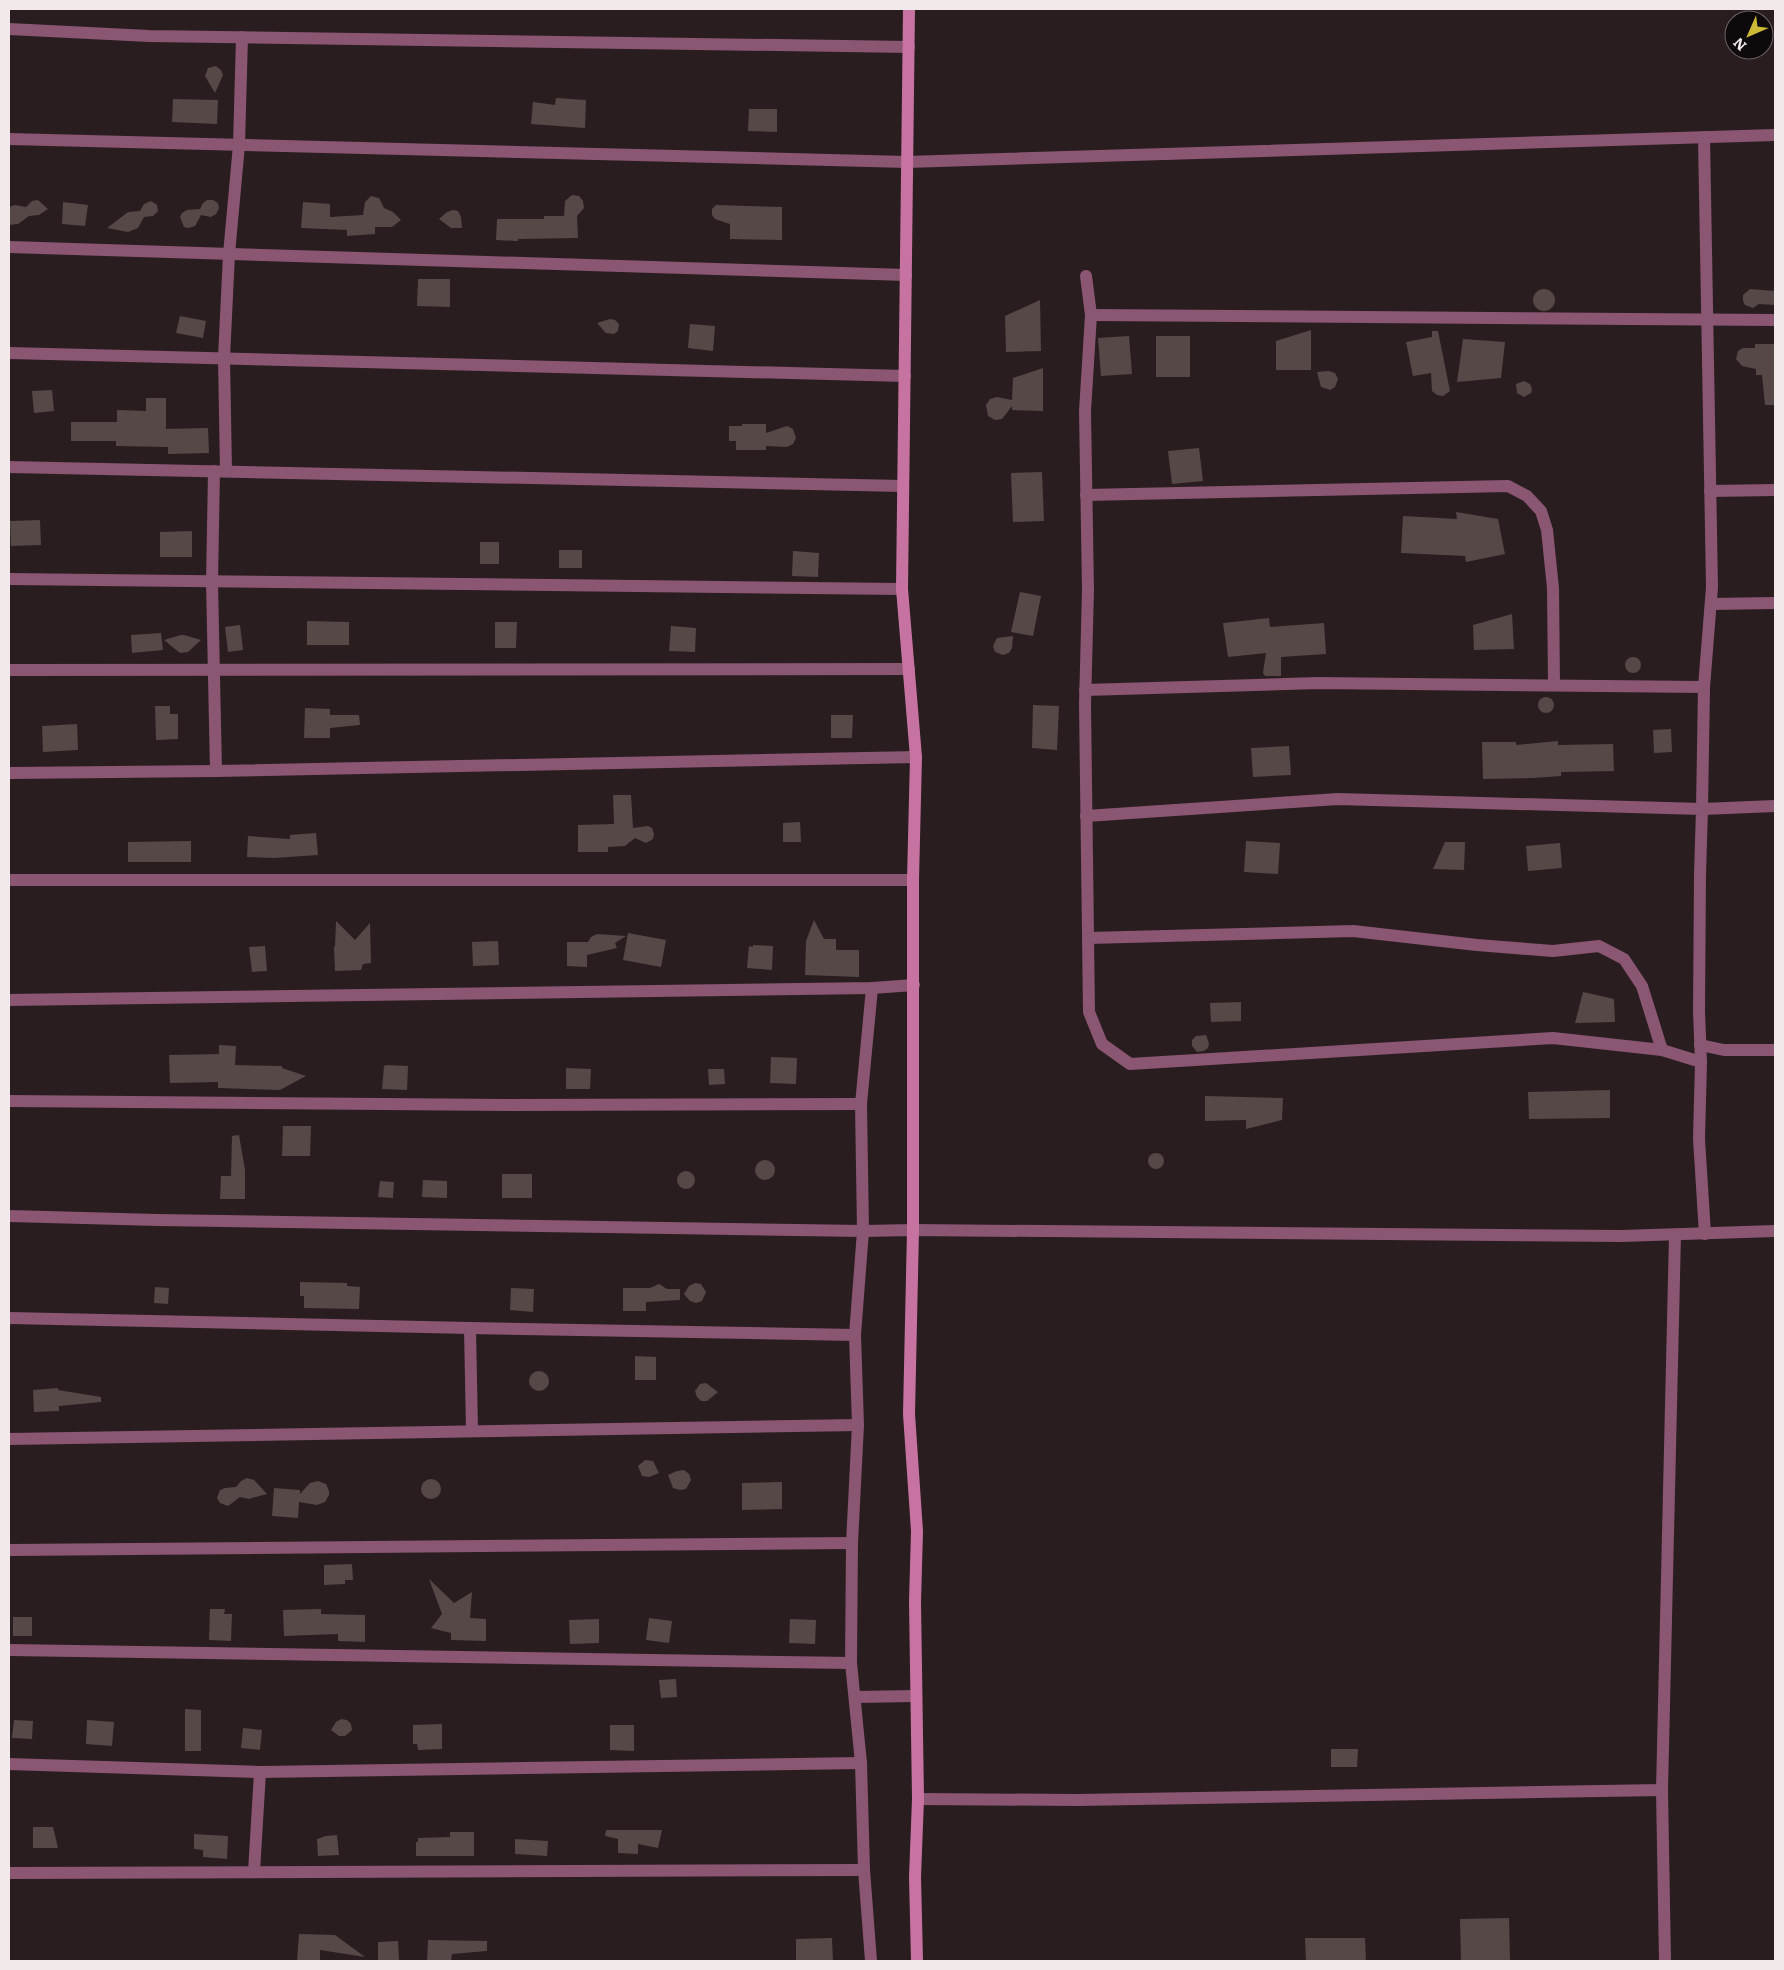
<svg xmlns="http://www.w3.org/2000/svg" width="1784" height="1970" font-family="Literata,serif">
	<rect width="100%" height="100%" fill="#291d1f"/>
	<g fill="#564847">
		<path d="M216,66L221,70L223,75L215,93L205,76L208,68Z"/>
		<path d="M556,98L586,100L585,128L531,124L533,102L555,105Z"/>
		<path d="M173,99L218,100L217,124L172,122Z"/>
		<path d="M749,109H777V132L748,131Z"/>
		<path d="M572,195L579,196L583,201L584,208L577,216L578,238L518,239V241L496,240L497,219H544V216H564L565,201Z"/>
		<path d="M371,196L379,198L384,208L393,212L401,220L392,227H375V234L347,236V230L301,228L303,202L330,204V217L363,215L365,202Z"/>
		<path d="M38,200L48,209L39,215L29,216L18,224L9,225V207L15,205L26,207L32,201Z"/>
		<path d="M207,200H213L218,203L219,208L216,214L211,217L201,215L195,226L189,228L184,227L180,217L182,213L187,210L200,209L203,203Z"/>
		<path d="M151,201L157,205L158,211L153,216L144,217L138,228L128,232L107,228L128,212L140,211L144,204Z"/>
		<path d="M63,202L88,205L85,226L62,224Z"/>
		<path d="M716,205L782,207V240L730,239V224L715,219L712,215V209Z"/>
		<path d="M453,210L458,211L461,217L462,228H451L439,219L447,212Z"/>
		<path d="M418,279H450V307L417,306Z"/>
		<circle cx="1544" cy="300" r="11"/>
		<path d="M1750,289L1775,291V305L1759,304L1753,308L1745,305L1743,301V295Z"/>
		<path d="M1040,300L1041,351L1006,352L1005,316Z"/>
		<path d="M180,316L206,321L203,338L176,333Z"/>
		<path d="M610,319L615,320L619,324L618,331L614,334L606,333L597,323Z"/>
		<path d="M690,324L715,326L713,351L688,348Z"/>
		<path d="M1311,330V370H1276V341Z"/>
		<path d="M1432,331H1438L1450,391L1443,396L1437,395L1432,391L1431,373L1413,376L1406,342L1432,337Z"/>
		<path d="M1129,336L1132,374L1101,376L1098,338Z"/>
		<rect x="1156" y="336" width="34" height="41"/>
		<path d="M1463,339L1505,342L1501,378L1457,382Z"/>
		<path d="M1755,344H1775V405H1765L1762,375H1756V369L1742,366L1736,359L1738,351L1743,348H1755Z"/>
		<path d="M1043,368V411L1012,410V406L1002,419L995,420L988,416L986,405L990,399L997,397L1012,400L1013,378Z"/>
		<path d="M1329,371L1335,373L1338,379L1335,387L1330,390L1321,387L1317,372Z"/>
		<path d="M1524,381L1530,384L1532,389L1531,393L1524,397L1517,393L1516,384Z"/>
		<path d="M52,390L54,411L34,413L32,391Z"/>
		<path d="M146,398H166V429L208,428L209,453L168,454V447L116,446V441H71V422H117V410L146,411Z"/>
		<path d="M742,424H766V433L787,426L793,429L796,438L793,444L787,447L766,446V450H736V441H729V426H742Z"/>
		<path d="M1199,448L1203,481L1172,484L1168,451Z"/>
		<path d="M1042,472L1044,521L1013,522L1011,473Z"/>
		<path d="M1456,512L1498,519L1505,554L1466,562L1465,556L1401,553L1403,516L1457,519Z"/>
		<path d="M40,520L41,545L11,546L10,521Z"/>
		<path d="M192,531V557H160V532Z"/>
		<rect x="480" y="542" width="19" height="22"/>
		<rect x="559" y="550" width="23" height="18"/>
		<path d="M793,551L819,553L818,577L792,576Z"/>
		<path d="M1020,592L1041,596L1033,636L1011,632Z"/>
		<path d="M1512,614L1514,649L1474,650L1473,625Z"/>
		<path d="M1269,618L1270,627L1324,623L1326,654L1281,657V676H1265L1263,673L1266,653L1228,657L1223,623Z"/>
		<path d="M307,621L349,622V645H307Z"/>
		<path d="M495,622H517L516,648H495Z"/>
		<path d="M240,625L243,650L228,652L225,627Z"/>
		<path d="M671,626L696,628L695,652L669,651Z"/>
		<path d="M161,633L163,650L132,653L131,635Z"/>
		<path d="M181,635H184L201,640L188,652L180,653L164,640Z"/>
		<path d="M1013,636L1012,648L1009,653L1003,655L995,652L993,646L997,638Z"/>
		<circle cx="1633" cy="665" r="8"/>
		<circle cx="1546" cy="705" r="8"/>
		<path d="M1033,705L1059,706L1057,750L1032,748Z"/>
		<path d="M155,706H170V714H178V739L156,740Z"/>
		<path d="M305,708L330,709V715H359L360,725L330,728V738H304Z"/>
		<path d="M831,715H853L852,738H831Z"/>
		<path d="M77,724L78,750L43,752L42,726Z"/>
		<path d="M1671,729L1672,752L1654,753L1653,730Z"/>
		<path d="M1558,741V745L1613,744L1614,771L1561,772V776L1533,778L1483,779L1482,742H1516V745Z"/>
		<path d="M1289,746L1291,775L1253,777L1251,748Z"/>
		<path d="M613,795H631L633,828L648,826L652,828L654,834L653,839L646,843L635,838L625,846L608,847V852H578V825L614,824Z"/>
		<path d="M800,822L801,842H783V823Z"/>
		<path d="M316,833L318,855L274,858L247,857L248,836L290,839V835Z"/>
		<path d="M191,841V862H128V842Z"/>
		<path d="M1246,841L1280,843L1278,874L1244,872Z"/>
		<path d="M1445,842H1465L1464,870L1433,869Z"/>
		<path d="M1560,843L1562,868L1528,871L1526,846Z"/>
		<path d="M814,920L824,939H836V950H859V977L805,975L806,941Z"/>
		<path d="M336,921L355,940L370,923L371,963L363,964L361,970L335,971L334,947L335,946Z"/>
		<path d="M628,933L666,940L661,967L623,960Z"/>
		<path d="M597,934L626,936L615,943L617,948L587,955V967L567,966V942H588L591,937Z"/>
		<path d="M498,941L499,965L473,966L472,942Z"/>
		<path d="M753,945L773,946L772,970L747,968L749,946L753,947Z"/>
		<path d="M265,946L267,971L252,972L249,947Z"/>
		<path d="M1583,992L1614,999L1615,1022L1575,1023Z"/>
		<path d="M1241,1002V1021L1211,1022L1210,1003Z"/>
		<path d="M1206,1035L1209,1043L1208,1048L1204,1051L1197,1052L1192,1046V1040L1196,1036Z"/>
		<path d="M219,1045L236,1046L235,1065L282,1066V1068L306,1076L280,1090L218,1088V1082L170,1083L169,1055L219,1054Z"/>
		<path d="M771,1057L797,1058L796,1084L770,1083Z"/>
		<path d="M387,1065L408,1066L407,1090L382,1089L384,1066Z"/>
		<path d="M566,1068L591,1069L590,1089H566Z"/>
		<path d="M708,1069H724L725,1084L709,1085Z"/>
		<path d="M1610,1090V1118L1529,1119L1528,1092Z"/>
		<path d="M1205,1096L1283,1098L1282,1120L1246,1129V1120L1205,1121Z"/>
		<path d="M283,1126H311L310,1156H282Z"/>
		<path d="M239,1135L245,1170V1199H220L221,1176H231L232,1136Z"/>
		<circle cx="1156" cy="1161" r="8"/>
		<circle cx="765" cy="1170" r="10"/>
		<circle cx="686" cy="1180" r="9"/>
		<rect x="502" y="1174" width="30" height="24"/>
		<path d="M423,1180L447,1181V1198L422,1197Z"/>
		<path d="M380,1181L394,1182L393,1198L378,1197Z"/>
		<path d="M300,1282L347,1283V1286L360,1287L359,1309L304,1308V1296H300Z"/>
		<path d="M695,1283L701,1284L706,1292L702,1301L696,1303L690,1301L684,1294L689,1286Z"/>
		<path d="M659,1284L667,1289H680V1300L646,1302V1311H623V1288H650Z"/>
		<path d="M155,1287L169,1288L168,1304L154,1303Z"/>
		<path d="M511,1288L534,1289L533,1312L510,1310Z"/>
		<path d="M635,1356L656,1357V1380H635Z"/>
		<circle cx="539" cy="1381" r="10"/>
		<path d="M706,1383L718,1392L707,1401H701L697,1397L695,1391L700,1384Z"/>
		<path d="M58,1388V1390L101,1397V1402L59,1406V1411L34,1412L33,1390Z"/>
		<path d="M645,1460L653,1461L659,1473L649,1477L642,1476L638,1466Z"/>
		<path d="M684,1470L689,1474L691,1480L686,1489L680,1490L673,1488L668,1475L677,1471Z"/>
		<path d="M247,1478L254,1480L267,1494L249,1499L240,1497L228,1506L220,1503L217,1498L220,1490L225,1488L236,1487L241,1481Z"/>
		<circle cx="431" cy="1489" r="10"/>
		<path d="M318,1481L326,1484L329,1491V1495L325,1502L317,1505L299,1502L298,1518L272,1516L274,1488L300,1490V1494L310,1483Z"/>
		<path d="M782,1482V1509L742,1510V1483Z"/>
		<path d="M352,1564L353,1580H345V1584L324,1585V1565Z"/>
		<path d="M429,1579L454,1603L472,1592L470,1618L486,1619V1641L451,1640V1633L431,1628L442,1614Z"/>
		<path d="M210,1609H225L224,1614H232L231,1641L209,1640Z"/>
		<path d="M321,1609V1614L365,1615V1642L338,1641V1634L284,1636L283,1610Z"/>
		<rect x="13" y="1617" width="19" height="19"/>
		<path d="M649,1618L672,1621L669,1643L646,1640Z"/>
		<path d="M599,1619V1643L570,1644L569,1620Z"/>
		<path d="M790,1619L816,1620L815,1644L789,1643Z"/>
		<path d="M676,1679L677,1697L661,1698L659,1680Z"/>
		<path d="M185,1709L201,1710V1751H185Z"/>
		<path d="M341,1719L347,1720L351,1724L352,1730L345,1736H339L331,1730L336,1722Z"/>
		<path d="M14,1720L33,1721L32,1739L12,1738Z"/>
		<path d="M87,1720L114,1722L112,1746L86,1744Z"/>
		<path d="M442,1724V1749L418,1750L417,1744H413V1725Z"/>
		<path d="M610,1725H634V1751L610,1750Z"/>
		<path d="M243,1728L262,1730L260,1750L241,1748Z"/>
		<path d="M1331,1749H1358L1357,1767H1331Z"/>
		<path d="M33,1827H53L58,1848H33Z"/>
		<path d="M606,1830H662L658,1848L638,1844V1854L618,1853V1839L605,1836Z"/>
		<path d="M450,1832H474V1856H416V1842H418V1838L450,1837Z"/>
		<path d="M194,1834L228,1836L227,1859L203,1857V1850L194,1849Z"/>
		<path d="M337,1835L339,1855L318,1856L317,1839L326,1836Z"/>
		<path d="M515,1839L548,1841L547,1856L515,1854Z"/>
		<path d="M1509,1918L1510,1961H1461L1460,1919Z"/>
		<path d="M299,1934L335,1935L365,1957L320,1950V1961H297Z"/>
		<path d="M832,1938L833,1961H796V1939Z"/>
		<path d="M1305,1938H1365L1366,1961H1306Z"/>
		<path d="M428,1940L487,1941V1951L452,1954L451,1961H427Z"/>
		<path d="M398,1941L399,1961H378V1942Z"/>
	</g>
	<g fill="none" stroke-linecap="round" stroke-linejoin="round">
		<g stroke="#8a5672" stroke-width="12">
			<path d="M9,29L149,36L909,47"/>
			<path d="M1704,137L1712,587L1704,687L1702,809L1775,806"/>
			<path d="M9,139L907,162L1775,135"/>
			<path d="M9,247L906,275"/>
			<path d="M1086,276L1091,315L1085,411L1088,590L1085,704L1089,1012L1102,1044L1130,1064L1553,1038L1662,1050L1701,1062"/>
			<path d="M1091,315L1775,320"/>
			<path d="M9,353L905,376"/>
			<path d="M9,467L903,486"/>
			<path d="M214,471L212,582L216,771"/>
			<path d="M226,471L224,358L229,254L239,145L242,37"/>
			<path d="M1710,491L1775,490"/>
			<path d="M1086,495L1508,486L1527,496L1541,511L1547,530L1553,588L1554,684"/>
			<path d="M9,579L902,589"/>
			<path d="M1711,604L1775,603"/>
			<path d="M9,670L909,669"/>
			<path d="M1085,690L1318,683L1704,687"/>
			<path d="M9,773L216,771L916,757"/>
			<path d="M1086,816L1338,799L1702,809L1700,874L1699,1012L1701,1062L1699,1139L1705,1234"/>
			<path d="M9,880H913"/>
			<path d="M1088,938L1353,931L1477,945L1553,951L1599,946L1624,959L1642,986L1662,1050"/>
			<path d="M9,1000L872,988L914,985"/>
			<path d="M1700,1045L1724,1050H1775"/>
			<path d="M9,1101L509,1105L861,1104"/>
			<path d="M9,1216L158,1220L863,1231L913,1230L1621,1236L1775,1231"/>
			<path d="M9,1318L470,1328L855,1335"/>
			<path d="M470,1328L472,1431"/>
			<path d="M9,1439L858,1425"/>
			<path d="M9,1550L852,1543"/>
			<path d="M9,1650L851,1663"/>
			<path d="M855,1697L915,1696"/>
			<path d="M9,1764L260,1772L861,1763"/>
			<path d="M918,1799L1077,1800L1662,1790"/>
			<path d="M254,1872L260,1772"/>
			<path d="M9,1873L864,1870"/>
			<path d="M871,1961L864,1870L861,1763L851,1663L852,1543L858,1425L855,1335L863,1231L861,1104L872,988"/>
			<path d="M1665,1961L1662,1790L1675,1235"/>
		</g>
		<path stroke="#c773a1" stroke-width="12" d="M909,9L902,589L916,757L913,880V1230L909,1414L917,1531L915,1602L918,1799L915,1877L917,1961"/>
	</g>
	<rect width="1784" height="1970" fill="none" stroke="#f2e9eb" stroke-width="20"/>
	<g transform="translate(1749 35) rotate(225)"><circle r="24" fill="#0e090a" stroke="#696364"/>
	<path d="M0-4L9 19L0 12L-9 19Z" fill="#cdb938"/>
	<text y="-8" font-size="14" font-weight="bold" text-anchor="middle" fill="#f2e9eb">N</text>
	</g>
</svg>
